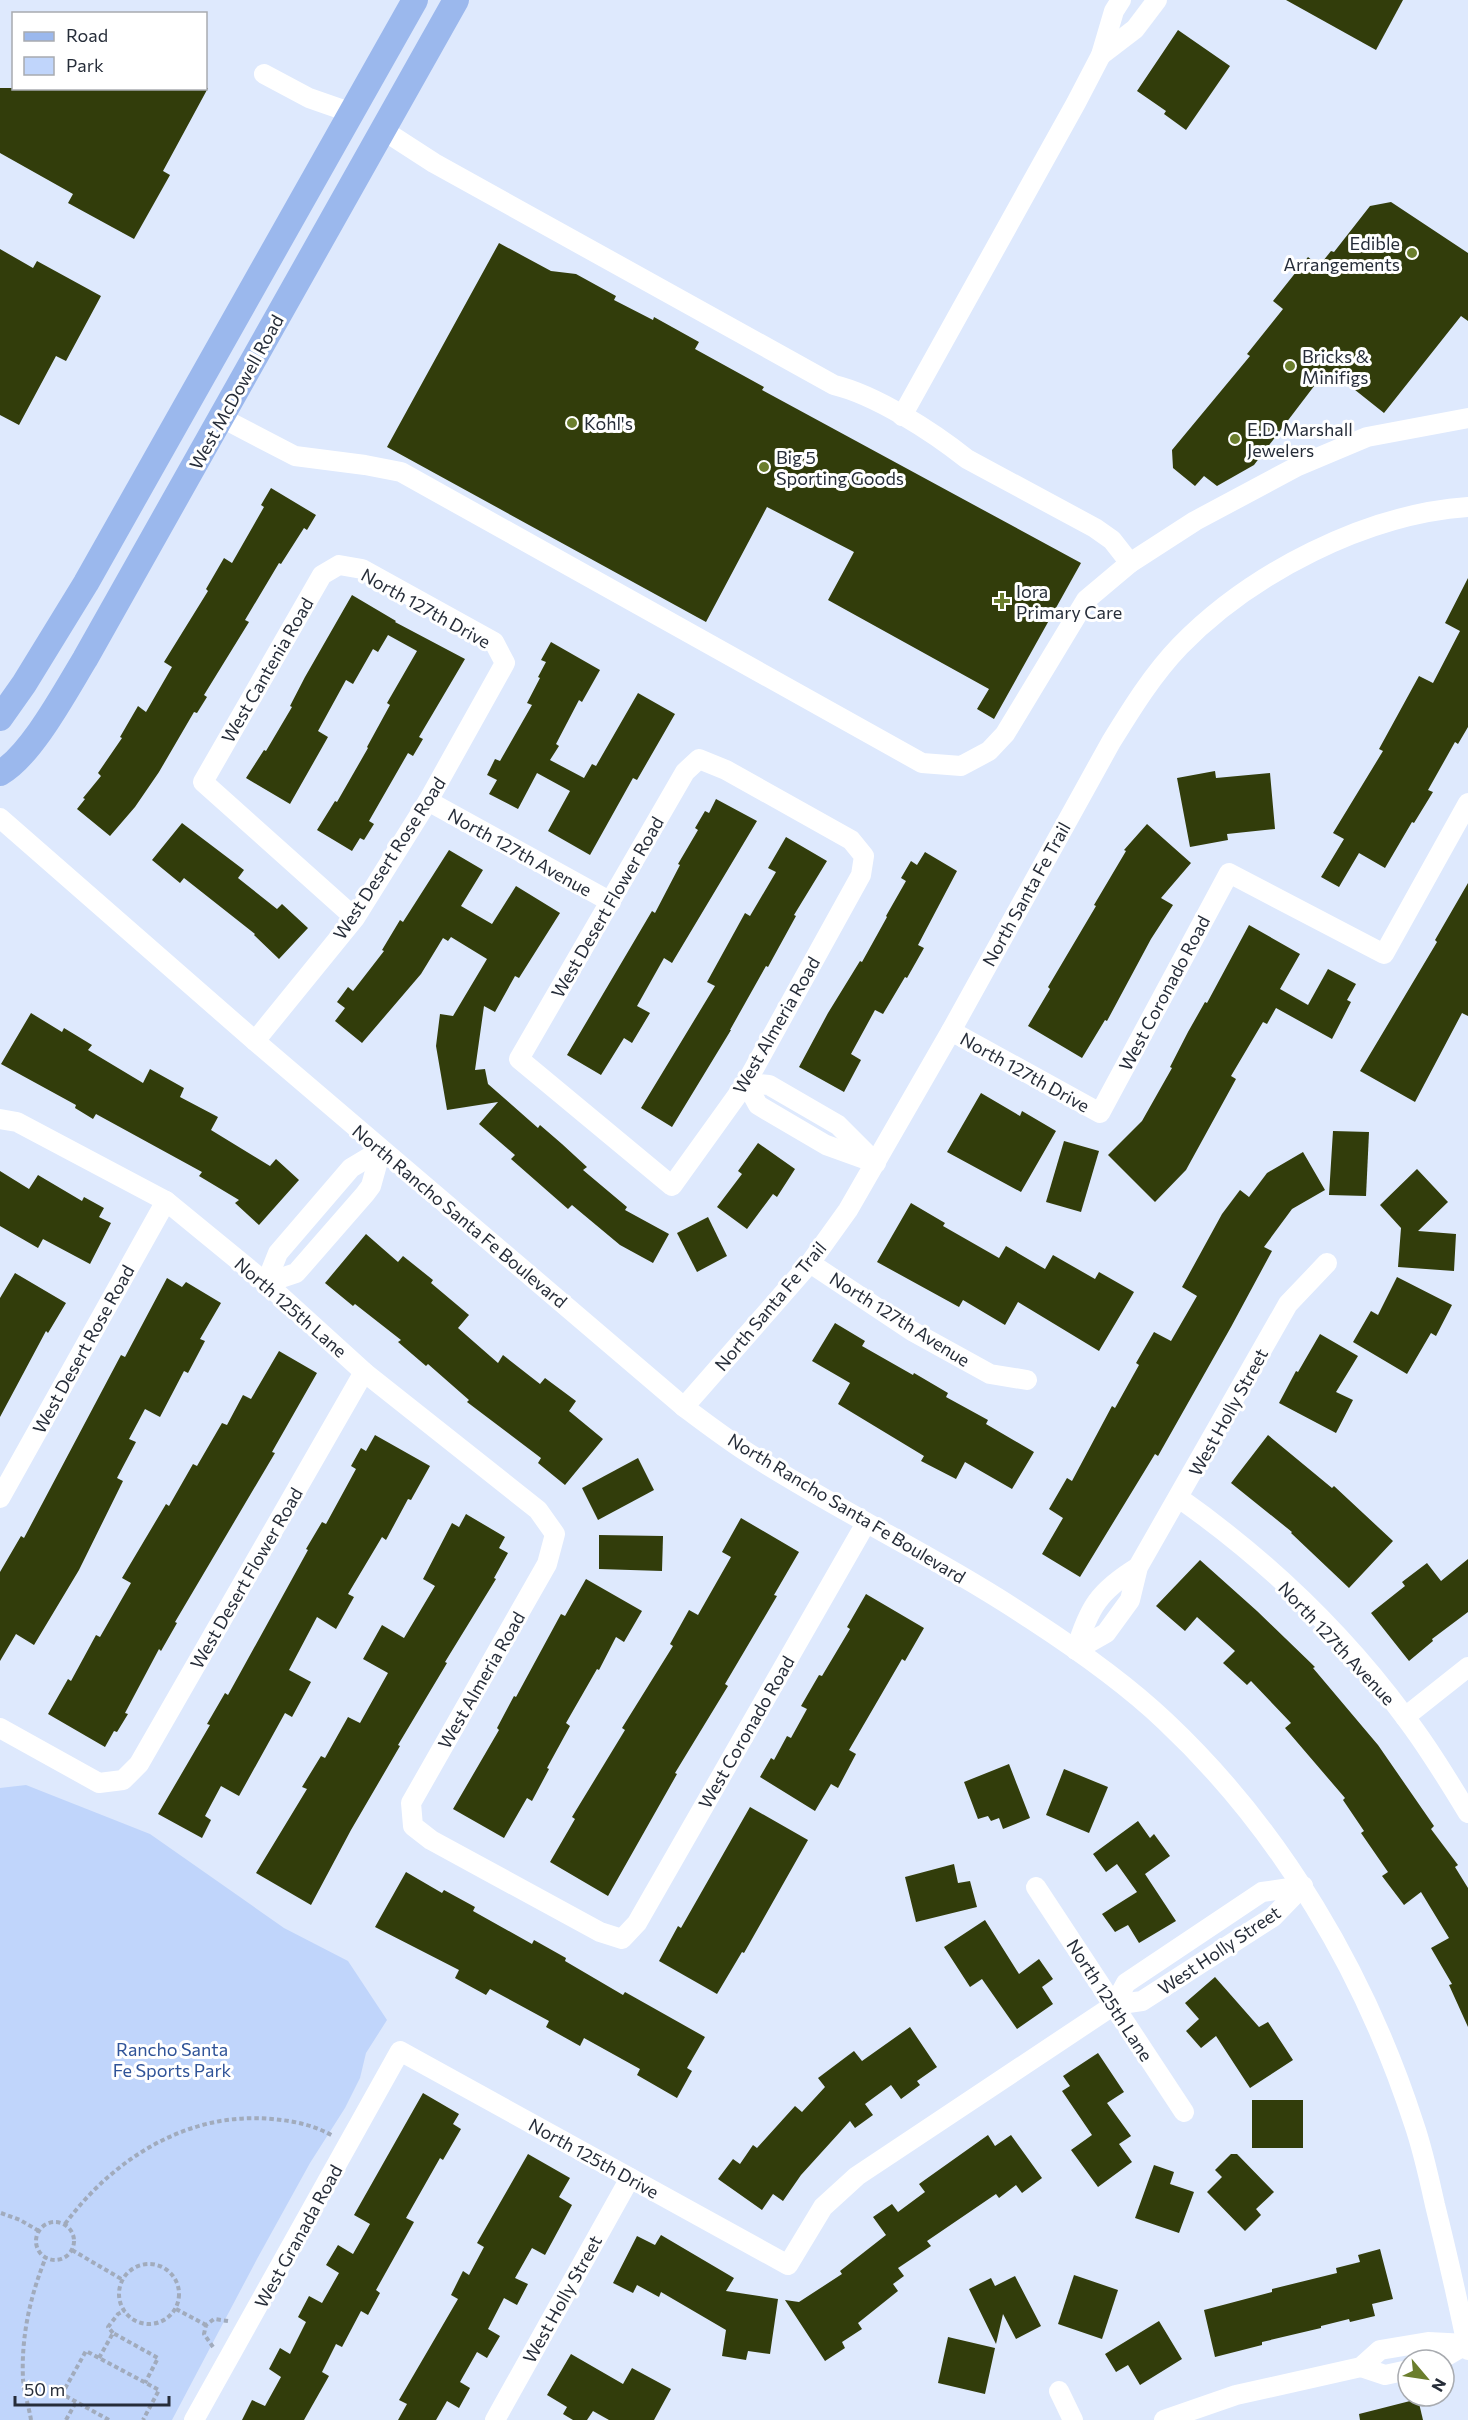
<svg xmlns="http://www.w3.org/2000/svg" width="1468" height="2420" font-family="Commissioner,sans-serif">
	<rect width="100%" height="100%" fill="#dee9fd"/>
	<path fill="#c0d5fb" d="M26,1785L150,1834L284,1928L348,1961L387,2020L366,2053L360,2078L345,2108L310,2163L257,2259L172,2420H0V1788Z"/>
	<g fill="#323d0b">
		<path d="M1286,0H1403L1376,50Z"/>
		<path d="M1178,30L1230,66L1186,130L1164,114L1166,111L1137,91Z"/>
		<path d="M0,88H208L163,171L170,175L134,239L68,203L73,194L0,153Z"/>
		<path d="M1391,202L1468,253V321L1461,316L1384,413L1335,374L1328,382L1321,377L1254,465L1217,486L1204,476L1195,486L1173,468L1172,450L1250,356L1247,354L1283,309L1273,301L1308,257L1319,266L1331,251L1334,252L1370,206Z"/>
		<path d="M499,243L551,271L576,274L616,296L614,300L653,320L654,317L699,342L695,349L764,387L762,390L1081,563L994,719L977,709L989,689L828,600L854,552L767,507L706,622L387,447Z"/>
		<path d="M0,249L33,268L37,261L101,296L66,361L56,356L19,425L0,415Z"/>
		<path d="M271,488L316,515L307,530L304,528L281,564L279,563L245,620L249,622L204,695L207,697L197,713L194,712L159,772L135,807L110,836L77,809L85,799L83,798L101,776L98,773L122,738L120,737L138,706L146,712L172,667L164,662L208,591L206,589L224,558L232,563L264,507L261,505Z"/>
		<path d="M1468,578V727L1458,744L1455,742L1428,790L1433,792L1414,823L1412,822L1385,868L1359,853L1339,887L1321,877L1344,839L1333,833L1383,751L1379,749L1419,676L1433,683L1460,631L1445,623Z"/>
		<path d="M352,595L396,621L395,622L465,659L419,737L423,739L413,756L408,753L369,821L374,824L364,840L360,838L352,851L317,830L335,801L337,802L368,748L367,747L390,705L387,703L417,651L388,635L378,652L373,649L353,684L346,680L318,731L328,737L290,804L246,778L264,750L266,751L292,707L290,706L305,677Z"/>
		<path d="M551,642L600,670L582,702L579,700L556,744L559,746L550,760L584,778L592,764L596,766L638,693L675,714L637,780L633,778L590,855L548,831L570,791L537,773L518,809L489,794L497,780L487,775L495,759L500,761L532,705L527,703L540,678L538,677L546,662L541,660Z"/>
		<path d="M1215,771L1216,778L1270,773L1275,829L1227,834L1228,840L1190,847L1177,778Z"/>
		<path d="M716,799L757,821L672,963L664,958L637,1006L650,1013L632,1043L624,1038L601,1075L567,1055L652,911L655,913L680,865L678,864L698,830L695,828L705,811L709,813Z"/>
		<path d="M182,823L244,870L238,878L277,909L282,904L308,928L279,959L254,935L255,934L184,878L180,883L152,860Z"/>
		<path d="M1147,824L1191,863L1161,898L1173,905L1151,939L1107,1021L1105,1020L1082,1058L1028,1026L1050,989L1048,987L1096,906L1094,905L1126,851L1124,850Z"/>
		<path d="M786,837L827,861L794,915L796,916L768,967L766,966L730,1030H731L672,1127L641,1108L715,986L707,982L745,913L750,916L776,872L768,868Z"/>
		<path d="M449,850L483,870L461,906L492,924L516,886L560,913L519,978L515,976L495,1012L484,1006L475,1070L485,1069L488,1084L538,1128L540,1125L562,1144L587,1167L583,1170L627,1207L625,1210L669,1234L653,1263L620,1245L572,1205L568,1209L511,1159L515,1155L479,1124L498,1102L447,1110L436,1046L440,1014L453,1016L487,959L451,937L448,941L443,938L421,974L362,1043L335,1021L345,1008L337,1002L348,987L353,991L384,951L382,950L400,920L403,922Z"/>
		<path d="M925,852L957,871L918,945L924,948L907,978L905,977L883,1014L875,1010L851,1054L861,1060L844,1092L799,1067L828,1013L860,961L862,962L887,917L886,916L906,881L901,878L911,861L917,865Z"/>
		<path d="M1468,883V1016L1462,1013L1415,1102L1360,1071L1437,942L1435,940Z"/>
		<path d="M1249,925L1300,954L1280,989L1308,1005L1328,969L1356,984L1347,1000L1351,1002L1332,1039L1276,1008L1267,1024L1263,1022L1231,1076L1236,1079L1186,1170L1155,1202L1108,1155L1142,1121L1172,1068L1170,1067L1188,1032L1205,1002L1207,1003Z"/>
		<path d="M31,1013L62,1032L64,1028L92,1045L88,1050L143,1083L150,1069L184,1088L180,1097L218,1117L211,1130L270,1166L276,1159L299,1180L259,1225L235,1203L239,1200L199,1176L202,1172L96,1114L93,1119L75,1108L76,1105L1,1064Z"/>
		<path d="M981,1093L1020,1116L1022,1111L1056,1131L1021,1192L947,1152Z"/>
		<path d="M1333,1131L1369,1132L1366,1196L1329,1195Z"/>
		<path d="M1064,1141L1099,1151L1081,1212L1046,1202Z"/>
		<path d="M758,1143L795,1169L777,1197L773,1194L747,1229L717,1207L742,1174L738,1171Z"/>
		<path d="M1303,1152L1325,1190L1292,1209L1264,1247L1272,1251L1231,1327L1158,1456L1155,1454L1080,1577L1042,1554L1063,1518L1049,1509L1067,1478L1072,1481L1112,1406L1115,1408L1139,1365L1136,1363L1154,1332L1171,1341L1197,1296L1182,1287L1222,1214L1240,1190L1249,1197L1267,1173Z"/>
		<path d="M1417,1169L1448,1202L1418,1231L1456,1234L1454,1271L1398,1267L1401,1228L1380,1205Z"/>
		<path d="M0,1171L29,1189L38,1175L82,1201L84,1197L104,1208L99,1217L111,1223L90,1264L43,1239L38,1248L0,1226Z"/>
		<path d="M911,1203L945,1223L943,1226L999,1258L1006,1246L1045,1269L1053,1255L1095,1279L1099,1272L1134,1292L1099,1351L1018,1302L1005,1325L963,1300L959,1307L877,1262Z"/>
		<path d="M708,1217L727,1256L697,1272L677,1233Z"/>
		<path d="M366,1234L398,1262L403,1256L433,1280L431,1283L469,1315L458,1328L498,1363L503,1355L540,1384L545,1378L576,1401L569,1411L603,1439L565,1485L538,1463L541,1458L467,1402L469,1400L428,1364L426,1366L398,1342L401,1340L355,1304L353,1306L325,1283Z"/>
		<path d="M15,1273L66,1303L48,1333L46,1331L0,1417V1298Z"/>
		<path d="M1397,1277L1452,1305L1436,1336L1431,1333L1407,1374L1353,1342L1371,1311L1378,1315Z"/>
		<path d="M167,1278L182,1287L186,1282L221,1303L200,1339L205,1341L188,1373L184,1371L160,1417L145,1409L129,1439L136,1442L117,1478L123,1481L79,1570L34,1645L16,1634L0,1661V1572L21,1536L24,1538L121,1355L125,1357Z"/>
		<path d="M835,1323L865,1341L862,1346L913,1375L914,1373L948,1393L946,1397L988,1420L986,1424L1034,1452L1012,1489L965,1462L956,1479L921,1461L924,1456L838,1404L850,1383L812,1361Z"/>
		<path d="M1320,1334L1358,1356L1336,1392L1353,1400L1336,1433L1279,1403L1296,1371L1298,1372Z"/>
		<path d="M279,1351L317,1373L272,1452L275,1453L175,1622L177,1623L161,1651L159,1649L125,1713L128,1714L117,1732L114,1731L105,1747L48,1714L68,1679L71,1681L96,1635L100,1637L131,1583L122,1578L166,1504L169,1506L193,1464L197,1466L222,1423L227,1425L243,1395L251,1399Z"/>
		<path d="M375,1435L430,1466L411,1500L408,1499L386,1540L382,1537L348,1594L354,1597L336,1629L317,1617L289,1670L311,1682L292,1717L285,1713L239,1796L221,1786L205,1816L211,1820L202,1838L158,1814L210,1725L207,1724L225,1693L228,1695L308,1550L306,1549L322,1522L326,1524L356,1469L351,1466L361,1448L366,1451Z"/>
		<path d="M1268,1435L1332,1488L1334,1486L1393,1541L1349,1588L1291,1533L1292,1532L1231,1483Z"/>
		<path d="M638,1458L654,1490L598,1520L582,1488Z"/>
		<path d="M466,1514L505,1537L499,1548L508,1553L494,1578L496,1579L445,1662L447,1663L398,1745L400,1746L351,1830L311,1905L256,1873L307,1789L302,1787L321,1756L325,1758L348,1717L360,1723L388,1673L363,1659L382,1625L404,1638L435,1586L423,1579L452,1523L459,1527Z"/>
		<path d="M741,1518L799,1552L774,1595L777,1596L725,1684L728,1686L675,1773L677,1774L608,1896L550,1862L575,1819L572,1817L625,1730L622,1728L673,1646L670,1644L689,1610L698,1615L731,1557L722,1552Z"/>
		<path d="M599,1535L663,1536L662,1571L599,1569Z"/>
		<path d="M1468,1559V1612L1432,1639L1433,1641L1409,1661L1371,1613L1405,1586L1402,1582L1427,1563L1441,1581Z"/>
		<path d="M1200,1560L1257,1611L1315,1667L1313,1668L1378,1745L1434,1826L1431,1829L1458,1865L1455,1867L1468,1888V2027L1449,1985L1452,1984L1431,1948L1449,1938L1421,1892L1404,1905L1382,1876L1388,1872L1361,1833L1364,1831L1343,1800L1345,1798L1285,1728L1291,1723L1251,1681L1247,1685L1223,1663L1235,1651L1197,1617L1185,1631L1156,1606Z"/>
		<path d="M586,1579L642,1611L624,1642L616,1637L599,1670L597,1669L566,1723L570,1726L547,1768L549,1769L532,1801L527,1798L504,1838L453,1809L499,1730L497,1728L514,1696L516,1697L561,1614L565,1616Z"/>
		<path d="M866,1594L924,1628L905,1661L902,1659L849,1750L856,1754L838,1788L831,1784L815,1811L760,1777L771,1758L774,1760L787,1736L791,1738L807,1709L801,1706L819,1675L822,1676L850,1629L847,1627Z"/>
		<path d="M1009,1764L1030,1818L1003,1829L999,1818L991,1821L988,1816L978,1819L964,1782Z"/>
		<path d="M1064,1769L1108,1787L1089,1833L1046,1815Z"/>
		<path d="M750,1807L808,1840L744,1953L742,1952L717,1994L659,1961L678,1926L681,1928Z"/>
		<path d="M1138,1821L1150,1838L1154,1834L1170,1856L1145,1874L1176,1921L1139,1943L1128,1925L1115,1932L1102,1914L1137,1892L1117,1864L1106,1872L1093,1854Z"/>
		<path d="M954,1864L958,1883L970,1881L977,1907L916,1922L905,1877Z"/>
		<path d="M406,1872L442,1893L444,1890L475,1907L473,1911L532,1944L534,1940L566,1958L565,1961L623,1995L625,1992L705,2037L687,2068L692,2071L677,2098L637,2075L640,2069L584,2038L580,2046L546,2027L549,2021L490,1989L486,1995L455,1978L459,1970L375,1927Z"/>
		<path d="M985,1920L1019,1974L1039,1959L1053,1979L1042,1987L1053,2004L1017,2029L982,1979L970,1987L944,1947Z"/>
		<path d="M1215,1977L1259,2027L1268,2022L1293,2060L1250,2088L1216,2036L1201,2048L1186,2031L1199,2019L1185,2003Z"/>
		<path d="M910,2027L937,2067L917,2081L920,2085L901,2099L891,2085L865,2104L873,2115L855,2128L850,2121L801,2175L783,2201L773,2194L762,2210L718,2179L733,2159L740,2164L753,2145L757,2148L795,2106L802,2112L825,2087L818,2078L854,2051L862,2061Z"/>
		<path d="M1098,2053L1124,2092L1107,2103L1131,2136L1119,2144L1132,2162L1098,2187L1071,2150L1092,2135L1062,2091L1070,2086L1063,2076Z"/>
		<path d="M423,2093L459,2114L453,2124L461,2129L443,2160L440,2158L406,2218L414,2222L376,2290L380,2293L368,2315L361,2311L342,2347L336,2344L322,2372L329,2376L304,2420H242L252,2400L265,2406L281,2377L269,2369L280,2348L290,2354L306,2322L298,2317L309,2296L322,2303L339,2273L326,2265L338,2245L353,2254L370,2224L354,2215Z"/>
		<rect x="1252" y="2100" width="51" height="48"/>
		<path d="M988,2135L995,2146L1011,2135L1042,2178L1022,2193L1016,2185L999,2198L996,2194L927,2241L931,2246L898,2268L904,2276L893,2284L898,2291L858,2323L862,2329L842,2342L845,2348L825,2361L785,2300L799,2302L842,2274L840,2271L886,2235L873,2217L892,2204L898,2212L925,2192L919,2184Z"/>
		<path d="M528,2154L570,2178L559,2197L572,2205L545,2255L532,2248L515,2278L528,2284L517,2305L504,2298L488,2329L500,2336L487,2358L477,2352L460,2382L470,2388L459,2408L447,2401L436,2420H398L407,2404L399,2400L458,2299L451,2295L463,2271L469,2275L484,2247L477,2243Z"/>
		<path d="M1231,2154H1237L1274,2192L1256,2209L1261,2215L1245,2231L1207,2192L1222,2177L1215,2170Z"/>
		<path d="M1154,2165L1174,2172L1170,2184L1194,2192L1179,2233L1135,2218Z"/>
		<path d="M661,2235L734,2278L726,2291L778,2299L770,2354L748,2351L746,2360L722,2356L726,2330L661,2292L659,2297L637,2285L633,2293L613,2283L637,2236L655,2245Z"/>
		<path d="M1380,2249L1393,2299L1372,2304L1375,2316L1350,2322L1349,2319L1321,2326V2328L1262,2342V2345L1215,2357L1204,2310L1272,2292V2289L1337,2273L1336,2268L1360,2262L1358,2255Z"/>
		<path d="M1074,2275L1118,2290L1102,2339L1058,2324Z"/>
		<path d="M1015,2276L1041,2326L1016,2339L1003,2314L996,2344L969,2289L991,2278L995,2286Z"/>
		<path d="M1159,2321L1182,2359L1140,2385L1128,2365L1116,2372L1105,2354Z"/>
		<path d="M948,2337L995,2348L985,2394L938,2383Z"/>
		<path d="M571,2354L623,2384L632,2368L671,2389L654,2420H609L593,2411L587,2420H573L563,2414L567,2407L547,2395Z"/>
		<path d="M1418,2399L1423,2420H1360L1359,2414Z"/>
	</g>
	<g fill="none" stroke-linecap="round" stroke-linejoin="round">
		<g stroke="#a1abbc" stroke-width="4" stroke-dasharray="4.5 3" stroke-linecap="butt">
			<path d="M1,2213L20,2220L39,2231"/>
			<circle cx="55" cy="2241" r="19"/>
			<path d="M65,2224C113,2159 188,2111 272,2119C294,2121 314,2125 333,2136"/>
			<path d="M72,2250L123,2280"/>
			<circle cx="149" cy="2294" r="30"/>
			<path d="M176,2309L206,2325"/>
			<path d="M113,2333L108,2327L118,2314L124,2311"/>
			<path d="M213,2347L204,2334L206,2325L214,2319L228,2321"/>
			<path d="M99,2358L113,2333L158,2358L145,2383"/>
			<path d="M31,2420C29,2407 24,2393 23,2379C21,2337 30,2296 46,2257"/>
			<path d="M66,2420L76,2402"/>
			<path d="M109,2420L62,2394L86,2351L159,2390L143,2420"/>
		</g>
		<g stroke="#fff" stroke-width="20">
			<path d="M1101,55L1135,29L1157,0"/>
			<path d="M264,74L309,98L352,113"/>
			<path d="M383,130L434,163L834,385C876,395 933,432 967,459L1095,528L1112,540L1130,563"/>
			<path d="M902,416L1076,103L1101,55L1114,11L1121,0"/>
			<path d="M222,418L295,456L365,465L401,472L922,763L961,766L989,751L1005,734L1086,600L1130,563L1195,521L1298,466L1367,437L1468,418"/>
			<path d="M699,759L726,770L851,840L864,856L861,875L746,1083L672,1186L519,1059L685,772Z"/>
			<path d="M428,801L611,902"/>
			<path d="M0,818L255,1041L684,1407C707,1424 729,1441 753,1456C844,1514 942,1560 1032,1620C1078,1650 1125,1683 1165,1721C1281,1830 1365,1973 1414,2124C1423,2150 1429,2178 1435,2205C1447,2253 1458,2302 1468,2350"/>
			<path d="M951,1031L1100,1113L1229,873L1384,954L1468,803"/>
			<path d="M255,1041L355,918L428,801L505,663L494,642L362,569L339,565L322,575L203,782L355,918"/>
			<path d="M746,1083L758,1105L826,1145L876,1163"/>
			<path d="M746,1083L769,1085L838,1125L872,1159"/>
			<path d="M0,1119L17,1122L166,1201L266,1283L364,1372L538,1510L555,1534L547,1564L411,1803L413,1826L431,1840L600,1932L622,1939L637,1923L866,1523"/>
			<path d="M810,1263L912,1331L990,1374L1027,1380"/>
			<path d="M266,1283L296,1273L365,1194L371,1186L381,1150"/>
			<path d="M266,1283L278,1253L351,1168L381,1150"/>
			<path d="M684,1407L810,1263L848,1210L951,1031L1111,742C1132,708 1153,674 1180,646C1251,573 1366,514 1468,507"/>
			<path d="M0,1498L166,1201"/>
			<path d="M1179,1498C1264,1558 1343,1633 1405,1717C1428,1747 1448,1780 1468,1813"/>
			<path d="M1076,1650L1106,1633L1130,1600L1138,1567L1288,1304L1327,1263"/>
			<path d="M1076,1650C1089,1607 1099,1591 1138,1567"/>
			<path d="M1405,1717L1468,1667"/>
			<path d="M0,1728L99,1783L123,1780L139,1764L364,1372"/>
			<path d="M1036,1887L1184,2112"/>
			<path d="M1114,2005L1126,1983L1262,1892L1303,1886"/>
			<path d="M1440,2360L1467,2344"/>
			<path d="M1361,2367L1385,2375L1408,2370"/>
			<path d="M1059,2391L1073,2420"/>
			<path d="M194,2420L400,2051L788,2265L823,2207L857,2176L1114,2005L1142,2001L1273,1917L1303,1886"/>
			<path d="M495,2420L630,2178"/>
			<path d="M1164,2420L1236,2395L1361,2367L1380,2350L1428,2342L1467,2344"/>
		</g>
		<g stroke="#9bb8ed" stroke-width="26">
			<path d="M0,718L24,684L86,583L415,0"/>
			<path d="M0,773C31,756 66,690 85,659L456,0"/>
		</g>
	</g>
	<g fill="#6b7e2d" stroke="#fff" stroke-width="2">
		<circle cx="1412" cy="253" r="6"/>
		<circle cx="1290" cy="366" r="6"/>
		<circle cx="572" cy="423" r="6"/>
		<circle cx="1235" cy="439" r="6"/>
		<circle cx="764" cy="467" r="6"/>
		<path d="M999 592h6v6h6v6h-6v6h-6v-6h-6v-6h6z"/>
	</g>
	<g text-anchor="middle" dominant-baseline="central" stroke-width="6" stroke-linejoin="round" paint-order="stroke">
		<g font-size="18" fill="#262d39" stroke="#fff" text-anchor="start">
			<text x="1400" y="243" text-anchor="end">Edible<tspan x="1400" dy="21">Arrangements</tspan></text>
			<text x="1302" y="356">Bricks &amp;<tspan x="1302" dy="21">Minifigs</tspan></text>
			<text x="584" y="423">Kohl's</text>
			<text x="1247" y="429">E.D. Marshall<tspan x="1247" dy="21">Jewelers</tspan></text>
			<text x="776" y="457">Big 5<tspan x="776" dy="21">Sporting Goods</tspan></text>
			<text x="1016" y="591">Iora<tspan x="1016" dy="21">Primary Care</tspan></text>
		</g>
		<g font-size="18" fill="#262d39" stroke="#fff">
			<text transform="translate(236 392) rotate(-61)">West McDowell Road</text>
			<text transform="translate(426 608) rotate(29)">North 127th Drive</text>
			<text transform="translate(267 670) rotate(-60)">West Cantenia Road</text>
			<text transform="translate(520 852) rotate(29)">North 127th Avenue</text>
			<text transform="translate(389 858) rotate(-57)">West Desert Rose Road</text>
			<text transform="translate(1026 894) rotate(-61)">North Santa Fe Trail</text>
			<text transform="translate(607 907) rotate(-60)">West Desert Flower Road</text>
			<text transform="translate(1164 993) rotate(-62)">West Coronado Road</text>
			<text transform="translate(776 1025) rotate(-60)">West Almeria Road</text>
			<text transform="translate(1025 1072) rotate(29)">North 127th Drive</text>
			<text transform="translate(460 1216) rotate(40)">North Rancho Santa Fe Boulevard</text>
			<text transform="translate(770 1306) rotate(-50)">North Santa Fe Trail</text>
			<text transform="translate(291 1307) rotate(41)">North 125th Lane</text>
			<text transform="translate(900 1319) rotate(32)">North 127th Avenue</text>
			<text transform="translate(83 1349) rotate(-61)">West Desert Rose Road</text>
			<text transform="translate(1228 1412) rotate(-61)">West Holly Street</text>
			<text transform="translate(847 1508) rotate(31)">North Rancho Santa Fe Boulevard</text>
			<text transform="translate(246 1578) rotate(-60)">West Desert Flower Road</text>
			<text transform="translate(1337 1643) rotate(47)">North 127th Avenue</text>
			<text transform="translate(481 1680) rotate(-60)">West Almeria Road</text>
			<text transform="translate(746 1732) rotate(-60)">West Coronado Road</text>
			<text transform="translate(1219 1950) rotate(-34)">West Holly Street</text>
			<text transform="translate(1110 2000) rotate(57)">North 125th Lane</text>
			<text transform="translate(594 2158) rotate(29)">North 125th Drive</text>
			<text transform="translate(298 2236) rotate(-61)">West Granada Road</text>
			<text transform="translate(562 2299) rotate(-61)">West Holly Street</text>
		</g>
		<g font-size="18" fill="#2f5398" stroke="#fff">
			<text x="172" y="2049">Rancho Santa<tspan x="172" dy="21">Fe Sports Park</tspan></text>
		</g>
	</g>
	<rect x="12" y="12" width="195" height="78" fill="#ffffff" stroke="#a8abb0" stroke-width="1.5"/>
	<rect x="24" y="32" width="30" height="9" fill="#9bb8ed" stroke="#a8abb0" stroke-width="1.5"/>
	<text x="66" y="42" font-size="18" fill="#262d39">Road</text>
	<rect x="24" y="57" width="30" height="18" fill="#c0d5fb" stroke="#a8abb0" stroke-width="1.5"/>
	<text x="66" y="72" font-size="18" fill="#262d39">Park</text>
	<g transform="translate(1426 2378) rotate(119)"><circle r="28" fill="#ffffff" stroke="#a8abb0" stroke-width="1.5"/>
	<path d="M0-4.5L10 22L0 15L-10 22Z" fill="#6b7e2d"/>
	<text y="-9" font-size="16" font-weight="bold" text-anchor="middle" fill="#262d39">N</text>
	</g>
	<path d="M15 2396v9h154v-9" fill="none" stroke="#262d39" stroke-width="3"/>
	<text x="24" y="2396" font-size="18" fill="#262d39" stroke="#ffffff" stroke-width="4.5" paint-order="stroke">50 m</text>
</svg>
